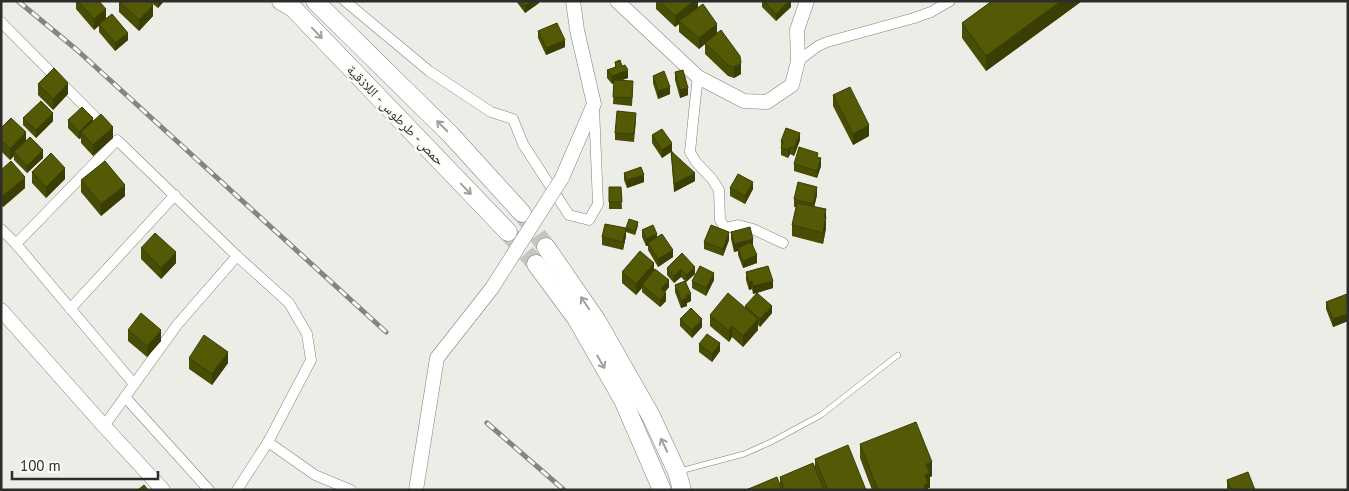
<svg xmlns="http://www.w3.org/2000/svg" width="1349" height="491" font-family="'PT Sans','Noto Naskh Arabic',sans-serif">
	<rect width="100%" height="100%" fill="#ecede6"/>
	<g fill="none" stroke-linecap="round" stroke-linejoin="round">
		<g stroke="#c6c6c0" stroke-width="18" stroke-dasharray="18 9" stroke-linecap="butt">
			<path d="M522,213L546,247"/>
			<path d="M508,233L536,264"/>
		</g>
		<g stroke="#81827c" stroke-width="6">
			<path id="lane" d="M680,471L744,454L771,442L821,415L898,355"/>
		</g>
		<g stroke="#81827c" stroke-width="11">
			<g id="street">
				<path d="M345,1L429,71L491,112L513,119L523,144L569,215L589,220L598,204L594,107"/>
				<path d="M1,22L104,126"/>
				<path d="M798,61L818,46L827,42L914,18L931,12L950,1"/>
				<path d="M698,77L695,102L690,152L696,162L712,179L719,190L720,220L725,228L738,225L753,229L783,243"/>
				<path d="M1,229L16,244L134,384"/>
				<path d="M16,244L117,140L237,256L289,303L307,334L311,360L268,442L237,490"/>
				<path d="M70,309L175,195"/>
				<path d="M125,397L209,490"/>
				<path d="M104,426L177,325L237,256"/>
				<path d="M268,442L315,475L351,490"/>
			</g>
		</g>
		<g stroke="#81827c" stroke-width="15">
			<g id="secondary">
				<path d="M617,1L698,77L744,101L767,102L792,85L798,61L797,30L807,1"/>
				<path d="M562,178L594,104L577,30L573,1"/>
				<path d="M1,310L104,426L163,490"/>
				<path d="M416,490L437,358L492,288"/>
			</g>
		</g>
		<g stroke="#81827c" stroke-width="19">
			<g id="highway">
				<path d="M281,1L293,8L508,232"/>
				<path d="M315,1L451,135L522,213"/>
				<path d="M546,247L597,321L651,416L677,472L682,490"/>
				<path d="M536,264L576,318L623,400L662,490"/>
			</g>
		</g>
		<use href="#lane" stroke="#fff" stroke-width="5"/>
		<use href="#street" stroke="#fff" stroke-width="10"/>
		<use href="#secondary" stroke="#fff" stroke-width="14"/>
		<use href="#highway" stroke="#fff" stroke-width="18"/>
		<g stroke="#848480" stroke-width="5">
			<g id="rail">
				<path d="M18,1L77,50L386,332"/>
				<path d="M487,423L564,490"/>
			</g>
		</g>
		<use href="#rail" stroke="#fafbf4" stroke-width="3" stroke-dasharray="9" stroke-linecap="butt"/>
		<g stroke="#81827c" stroke-width="15" stroke-linecap="butt">
			<path id="secondary-bridge" d="M492,288L562,178"/>
		</g>
		<use href="#secondary-bridge" stroke="#fff" stroke-width="14"/>
	</g>
	<g fill="#484d05">
		<path d="M76,1H99L106,19L128,40L115,51L99,32V25L94,30L76,9Z"/>
		<path d="M119,1L153,16L139,31L119,12Z"/>
		<path d="M149,1H164L158,8Z"/>
		<path d="M516,1H539V3L525,13Z"/>
		<path d="M656,1H698V7L717,33L741,74L734,78L728,76L705,54V44L699,49L679,32V24L675,27L656,9Z"/>
		<path d="M762,1H791V7L776,21L762,7Z"/>
		<path d="M992,1H1082L986,71L962,38V23Z"/>
		<path d="M538,31L565,47L546,55L538,38Z"/>
		<path d="M615,62L628,78L621,80L633,89L632,106L613,104L614,83L612,84L607,78V70L615,67Z"/>
		<path d="M675,72L688,95L680,98L675,80Z"/>
		<path d="M653,76L670,94L658,99L653,83Z"/>
		<path d="M38,84L68,94L53,110L38,95Z"/>
		<path d="M833,95L869,136L853,145L833,106Z"/>
		<path d="M23,118L53,121L36,138L23,125Z"/>
		<path d="M68,120L93,121L113,138L93,156L81,143V138L79,139L68,128Z"/>
		<path d="M636,120L634,142L615,140V133Z"/>
		<path d="M1,128L26,141L43,158L27,173L14,160V156L10,160L1,151Z"/>
		<path d="M652,135L672,151L695,181L674,192L671,152L662,158L652,143Z"/>
		<path d="M800,140L794,156L790,154L788,158L781,155V141Z"/>
		<path d="M818,158L821,166L817,178L794,171V164Z"/>
		<path d="M1,170L25,188L3,207L1,205Z"/>
		<path d="M32,172L65,179L46,198L32,183Z"/>
		<path d="M624,173L644,182L627,188L624,180Z"/>
		<path d="M81,180L125,196L101,216L81,192Z"/>
		<path d="M609,187H621L622,209H609Z"/>
		<path d="M730,188L753,189L745,204L730,196Z"/>
		<path d="M817,195L814,207L826,217V228L823,244L792,236V225L796,207H794V199Z"/>
		<path d="M638,225L635,235L626,232V236L623,250L602,245V237L626,228Z"/>
		<path d="M642,230L657,237L673,257L658,267L648,250V246H646L642,237Z"/>
		<path d="M731,232L753,247L757,263L743,268L738,255V251L734,252L731,239Z"/>
		<path d="M729,240L723,256L704,249V242Z"/>
		<path d="M141,248L176,263L161,279L141,259Z"/>
		<path d="M682,253L695,274L686,282L691,301L687,303V306L681,308L675,292V285L685,281L681,277L674,283L667,275V268Z"/>
		<path d="M654,270L669,287L665,292L666,301L660,307L642,292V288L636,295L622,283V272Z"/>
		<path d="M746,272L773,288L753,294L752,289L749,290L746,280Z"/>
		<path d="M714,280L706,296L692,288V281Z"/>
		<path d="M1348,295V321L1333,327L1326,309V302Z"/>
		<path d="M745,306L772,313L760,327L758,325V330L743,347L732,337L729,342L710,326V315L745,308Z"/>
		<path d="M680,319L702,327L692,338L680,326Z"/>
		<path d="M128,330L161,341L147,357L128,341Z"/>
		<path d="M699,344L720,351L712,362L699,352Z"/>
		<path d="M189,358L228,363L212,385L189,369Z"/>
		<path d="M860,444L932,476L930,477V488H928V490H872L860,458Z"/>
		<path d="M815,459L866,490H746L780,484V477L815,468Z"/>
		<path d="M1227,480L1255,490H1227Z"/>
	</g>
	<g fill="#3b3e04">
		<path d="M158,1H164L158,8Z"/>
		<path d="M531,1H539V3L525,13V6Z"/>
		<path d="M694,1H698V9L679,21V24L675,27V16Z"/>
		<path d="M789,1H791V7L776,21V14Z"/>
		<path d="M1061,1H1082L986,71V56Z"/>
		<path d="M153,5V16L139,31V20Z"/>
		<path d="M106,9V20L94,30V19Z"/>
		<path d="M717,24V35L705,43V44L699,49V38Z"/>
		<path d="M128,33V40L115,51V43Z"/>
		<path d="M565,40V47L546,55V48Z"/>
		<path d="M741,63V74L734,78V67Z"/>
		<path d="M628,70V78L612,84V76Z"/>
		<path d="M68,83V94L53,110V99Z"/>
		<path d="M670,87V94L658,99V91Z"/>
		<path d="M688,88V95L680,98V90Z"/>
		<path d="M53,113V121L36,138V130Z"/>
		<path d="M93,118V126L81,132V138L79,139V132Z"/>
		<path d="M869,125V136L853,145V134Z"/>
		<path d="M113,127V138L93,156V145Z"/>
		<path d="M26,132V143L14,152V156L10,160V149Z"/>
		<path d="M800,133V140L794,156V148Z"/>
		<path d="M672,143V151L662,158V150Z"/>
		<path d="M790,147V154L788,158V150Z"/>
		<path d="M43,150V158L27,173V166Z"/>
		<path d="M821,158V166L817,178V171Z"/>
		<path d="M65,168V179L46,198V187Z"/>
		<path d="M695,173V181L674,192V184Z"/>
		<path d="M644,175V182L627,188V180Z"/>
		<path d="M25,177V188L3,207V196Z"/>
		<path d="M753,182V189L745,204V196Z"/>
		<path d="M125,185V196L101,216V204Z"/>
		<path d="M817,187V195L813,212V204Z"/>
		<path d="M826,209V228L823,244L824,217Z"/>
		<path d="M638,222V225L635,235V231Z"/>
		<path d="M626,228V236L623,250V242Z"/>
		<path d="M729,232V240L723,256V249Z"/>
		<path d="M657,234V242L648,243V246H646V239Z"/>
		<path d="M753,239V247L738,248V251L734,252V244Z"/>
		<path d="M673,250V257L658,267V259Z"/>
		<path d="M176,252V263L161,279V268Z"/>
		<path d="M757,255V263L743,268V261Z"/>
		<path d="M654,263V274L642,285V288L636,295V284Z"/>
		<path d="M695,267V274L686,282V275Z"/>
		<path d="M681,269V277L674,283V276Z"/>
		<path d="M714,273V280L706,296V288Z"/>
		<path d="M669,280V287L661,297V289Z"/>
		<path d="M752,281V289L749,290V282Z"/>
		<path d="M773,281V288L753,294V286Z"/>
		<path d="M666,293V301L660,307V300Z"/>
		<path d="M691,294V301L687,303V306L681,308V300L686,296Z"/>
		<path d="M772,306V313L760,327V319Z"/>
		<path d="M1348,314V321L1333,327V319Z"/>
		<path d="M702,319V327L692,338V330Z"/>
		<path d="M758,319V330L743,347V336Z"/>
		<path d="M732,326V337L729,342V331Z"/>
		<path d="M161,330V341L147,357V346Z"/>
		<path d="M720,343V351L712,362V354Z"/>
		<path d="M228,352V363L212,385V374Z"/>
		<path d="M932,462V476L930,477V488H928V490H924L926,464Z"/>
	</g>
	<g fill="#545906" stroke="#3b3e04">
		<path d="M78,1H99L106,9L94,19Z"/>
		<path d="M119,1H149L153,5L139,20Z"/>
		<path d="M521,1H531L525,6Z"/>
		<path d="M659,1H694L675,16Z"/>
		<path d="M764,1H789L776,14Z"/>
		<path d="M992,1H1061L986,56L962,23Z"/>
		<path d="M703,4L717,24L699,38L679,21Z"/>
		<path d="M112,14L128,33L115,43L99,24Z"/>
		<path d="M557,23L565,40L546,48L538,31Z"/>
		<path d="M721,30L740,56L741,63L734,67L728,65L705,43Z"/>
		<path d="M620,60L622,66L625,65L628,70L612,76L607,70L616,67L615,62Z"/>
		<path d="M54,68L68,83L53,99L38,84Z"/>
		<path d="M683,70L688,88L680,90L675,72Z"/>
		<path d="M664,71L670,87L658,91L653,76Z"/>
		<path d="M614,80L633,81L632,98L613,97Z"/>
		<path d="M850,87L869,125L853,134L833,95Z"/>
		<path d="M41,101L53,113L36,130L23,118Z"/>
		<path d="M82,107L93,118L79,132L68,120Z"/>
		<path d="M617,111L636,113L634,134L615,133Z"/>
		<path d="M101,114L113,127L93,145L81,132Z"/>
		<path d="M11,118L26,132L10,149L1,140V128Z"/>
		<path d="M786,128L800,133L794,148L790,147L788,150L781,148L783,142L781,141Z"/>
		<path d="M662,129L672,143L662,150L652,135Z"/>
		<path d="M30,137L43,150L27,166L14,152Z"/>
		<path d="M799,147L818,153L817,157L821,158L817,171L794,164Z"/>
		<path d="M671,151L695,173L674,184Z"/>
		<path d="M51,153L65,168L46,187L32,172Z"/>
		<path d="M11,161L25,177L3,196L1,194V170Z"/>
		<path d="M105,161L125,185L101,204L81,180Z"/>
		<path d="M641,167L644,175L627,180L624,173Z"/>
		<path d="M738,174L753,182L745,196L730,188Z"/>
		<path d="M798,182L817,187L813,204L794,199Z"/>
		<path d="M609,187H621L622,202H609Z"/>
		<path d="M797,203L826,209L824,217H826L823,233L792,225Z"/>
		<path d="M629,219L638,222L635,231L626,228Z"/>
		<path d="M605,224L626,228L623,242L602,237Z"/>
		<path d="M653,225L657,234L646,239L642,230Z"/>
		<path d="M711,225L729,232L723,249L704,242Z"/>
		<path d="M750,227L753,239L734,244L731,232Z"/>
		<path d="M155,233L176,252L161,268L141,248Z"/>
		<path d="M662,234L673,250L658,259L648,243Z"/>
		<path d="M751,242L757,255L743,261L738,248Z"/>
		<path d="M640,251L654,263L636,284L622,272Z"/>
		<path d="M682,253L695,267L686,275L681,269L674,276L667,268Z"/>
		<path d="M700,266L714,273L706,288L692,281Z"/>
		<path d="M768,266L773,281L753,286L752,281L749,282L746,272Z"/>
		<path d="M655,269L669,280L661,289L666,293L660,300L642,285Z"/>
		<path d="M685,281L691,294L686,296L687,298L681,300L675,285Z"/>
		<path d="M728,293L758,319L743,336L732,326L729,331L710,315Z"/>
		<path d="M757,293L772,306L760,319L745,306Z"/>
		<path d="M1347,294L1348,314L1333,319L1326,302Z"/>
		<path d="M691,308L702,319L692,330L680,319Z"/>
		<path d="M141,313L161,330L147,346L128,330Z"/>
		<path d="M707,334L720,343L712,354L699,344Z"/>
		<path d="M204,335L228,352L212,374L189,358Z"/>
		<path d="M916,422L932,462L926,464L930,473L925,475L928,484L924,485L926,490H878L860,444Z"/>
		<path d="M848,445L866,490H828L815,459Z"/>
		<path d="M813,463L824,490H785L780,477Z"/>
		<path d="M1248,472L1255,490L1231,489L1227,480Z"/>
		<path d="M777,477L782,490H746Z"/>
		<path d="M144,485L148,490H138Z"/>
	</g>
	<defs><path id="oneway-shaft" d="M-6 0H5M1.5-3L5.5 0L1.5 3" fill="none" stroke-width="1.6" stroke-linecap="round" stroke-linejoin="round" transform="scale(1.25)"/></defs>
	<g stroke="#a0a09f">
		<use href="#oneway-shaft" transform="translate(317 33) rotate(46)"/>
		<use href="#oneway-shaft" transform="translate(442 126) rotate(-135)"/>
		<use href="#oneway-shaft" transform="translate(466 189) rotate(46)"/>
		<use href="#oneway-shaft" transform="translate(585 303) rotate(-124)"/>
		<use href="#oneway-shaft" transform="translate(601 362) rotate(60)"/>
		<use href="#oneway-shaft" transform="translate(664 445) rotate(-115)"/>
	</g>
	<g text-anchor="middle" dominant-baseline="central" stroke-width="5" stroke-linejoin="round" paint-order="stroke">
		<g font-size="14" fill="#2c2c2a" stroke="#fafbf4">
			<text transform="translate(396 115) rotate(46)">حمص - طرطوس - اللاذقية</text>
		</g>
	</g>
	<rect width="1349" height="491" fill="none" stroke="#2c2c2a" stroke-width="5"/>
	<path d="M12 471v8h146v-8" fill="none" stroke="#2c2c2a" stroke-width="2.5"/>
	<text x="20" y="471" font-size="15" fill="#2c2c2a" stroke="#fafbf4" stroke-width="4" paint-order="stroke">100 m</text>
</svg>
